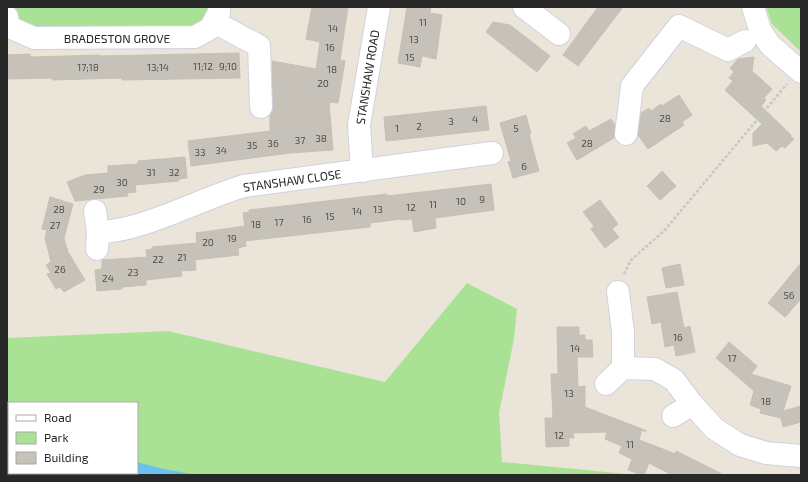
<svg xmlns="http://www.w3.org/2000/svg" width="808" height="482" font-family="'Exo 2',sans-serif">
	<rect width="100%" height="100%" fill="#ebe5d9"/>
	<g fill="#a9e295" fill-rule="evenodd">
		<path d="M12,7H211L203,23L190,30L36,28C24,23 16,19 12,7Z"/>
		<path d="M766,7H801V52L772,24Z"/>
		<path d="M467,283L517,309L514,339L499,413L502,462L637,475H7V338L168,331L385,382ZM9,403H137V473H9Z"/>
	</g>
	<path fill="#6bc1ee" d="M7,444H9V473H137V462L159,468L196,475H7Z"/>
	<g fill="#c6c1b9" stroke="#c6c1b3">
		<path d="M312,7H348L340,60L345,61L338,103L329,102L333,150L290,153L191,166L188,141L270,131V115L273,107L272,61L316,69L320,42L306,39Z"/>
		<path d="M407,7H431L430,13L442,15L436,59L422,56L420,67L398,63Z"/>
		<path d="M598,7H623L578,66L563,55Z"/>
		<path d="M493,22L510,25L550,56L537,72L486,32Z"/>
		<path d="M239,53L240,78L122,80V78L52,80V78L7,79V55L30,54V57L99,55L100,56Z"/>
		<path d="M754,57L752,71L772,89L764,98L766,100L761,106L791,135L790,136L794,139L785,148L782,146L776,151L767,143L753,146V133L762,124L725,90L733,81L729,78L734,72L730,68L738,59Z"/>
		<path d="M679,95L692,115L682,122L684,125L648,149L638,135L641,113L649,108L651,111L661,104L662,106Z"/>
		<path d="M486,106L489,130L386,141L384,117Z"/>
		<path d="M526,115L531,134H529L539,171L513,178L508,162L511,161L500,123Z"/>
		<path d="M611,119L615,125L614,138L577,160L567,143L576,138L573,134L586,126L589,131Z"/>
		<path d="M185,157L187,178L179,179V181L135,185L136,192L127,193L128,196L75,201L67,182L85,175L108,173V166L138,164V161Z"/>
		<path d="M662,171L676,186L660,200L647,186Z"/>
		<path d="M491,184L494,210L435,218L436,228L414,232L412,219L401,220V219L370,223V227L245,241L246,246L238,248L239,255L195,260L196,270L181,271L182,276L146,280V285L122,287V289L97,291L95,270L102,269V260L147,257L146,250L152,249V247L197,243L196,233L245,226L243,213L249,212V210L387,194V196Z"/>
		<path d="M50,197L73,204L64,238L68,252L85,280L64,292L60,287L56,289L47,274L51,273L46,265L51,262L45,238L47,230L42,229Z"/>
		<path d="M600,200L618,224L612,229L619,237L605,248L591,229L594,226L583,212Z"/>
		<path d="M801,263V299L785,317L768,303Z"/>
		<path d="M680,264L684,285L666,288L662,268Z"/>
		<path d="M677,292L684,328L690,326L695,352L676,356L674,345L665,347L661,322L652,324L647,297Z"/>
		<path d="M557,327H579V335H585V340H592L593,357H577L578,387L585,386V407L647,431H640L641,433L639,440L663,449L675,454L676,451L724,475H672L649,463L644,475H642L628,470L632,459L619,453L622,446L605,439L607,432L573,433L574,438H569V446L546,447L545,418H553L551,374H558Z"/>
		<path d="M729,342L757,366L751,374L791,386L783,411L801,406V422L783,427L781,418L760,413L761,409L750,405L754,391L716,358Z"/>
	</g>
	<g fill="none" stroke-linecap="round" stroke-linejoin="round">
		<g stroke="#cfd1e1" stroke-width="24">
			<g id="minor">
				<path d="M524,7L559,34"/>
				<path d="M753,7L760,30L770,45L801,72"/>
				<path d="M7,17L9,27L34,38L195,37L211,28L219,12V7"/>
				<path d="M214,22L259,46L261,107"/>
				<path d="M626,134L632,86L679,26L728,50L745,41"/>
				<path d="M362,171L359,125L379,7"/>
				<path d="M95,211L98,233L97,249"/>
				<path d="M98,233C110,231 123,230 135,226C172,216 207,197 244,186L492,153"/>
				<path d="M618,292L623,332V368"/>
				<path d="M606,384L623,368L655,369L674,380L692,404L715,429L740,445L766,453L801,456"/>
				<path d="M673,416L692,404"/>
			</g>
		</g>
		<path stroke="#c7c7c7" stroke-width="2.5" stroke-dasharray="3 2" stroke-linecap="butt" d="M624,274L631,260L664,231L787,84"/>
		<use href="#minor" stroke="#fff" stroke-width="22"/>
	</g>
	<g text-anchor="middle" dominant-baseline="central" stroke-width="3" stroke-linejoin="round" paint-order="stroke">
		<g font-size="10" fill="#504e4c">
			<text x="423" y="22">11</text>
			<text x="333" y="28">14</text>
			<text x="414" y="39">13</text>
			<text x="330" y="47">16</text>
			<text x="410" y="57">15</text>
			<text x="203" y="66">11;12</text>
			<text x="228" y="66">9;10</text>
			<text x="88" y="67">17;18</text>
			<text x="158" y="67">13;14</text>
			<text x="332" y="69">18</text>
			<text x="323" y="83">20</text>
			<text x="665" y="118">28</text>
			<text x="475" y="119">4</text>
			<text x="451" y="121">3</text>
			<text x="419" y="126">2</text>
			<text x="397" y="128">1</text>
			<text x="516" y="128">5</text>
			<text x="321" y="138">38</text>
			<text x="300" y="140">37</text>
			<text x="273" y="143">36</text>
			<text x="587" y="143">28</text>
			<text x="252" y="145">35</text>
			<text x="221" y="150">34</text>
			<text x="200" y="152">33</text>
			<text x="524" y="166">6</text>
			<text x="151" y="172">31</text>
			<text x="174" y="172">32</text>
			<text x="122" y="182">30</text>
			<text x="99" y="189">29</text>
			<text x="482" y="199">9</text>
			<text x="461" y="201">10</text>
			<text x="433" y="204">11</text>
			<text x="411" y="207">12</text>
			<text x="59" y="209">28</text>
			<text x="378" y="209">13</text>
			<text x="357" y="211">14</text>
			<text x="330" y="216">15</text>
			<text x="307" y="219">16</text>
			<text x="279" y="222">17</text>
			<text x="256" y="224">18</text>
			<text x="55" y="225">27</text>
			<text x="232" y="238">19</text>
			<text x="208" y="242">20</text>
			<text x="182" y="257">21</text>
			<text x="158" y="259">22</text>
			<text x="60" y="269">26</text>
			<text x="133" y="272">23</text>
			<text x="108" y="278">24</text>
			<text x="789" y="295">56</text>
			<text x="678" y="337">16</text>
			<text x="575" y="348">14</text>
			<text x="732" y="358">17</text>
			<text x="569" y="393">13</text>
			<text x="766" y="401">18</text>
			<text x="559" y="435">12</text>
			<text x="630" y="444">11</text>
		</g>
		<g font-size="12" fill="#282828" stroke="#fff">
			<text x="117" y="38">BRADESTON GROVE</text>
			<text transform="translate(367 77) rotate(-81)">STANSHAW ROAD</text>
			<text transform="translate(292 180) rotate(-8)">STANSHAW CLOSE</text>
		</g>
	</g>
	<rect width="808" height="482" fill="none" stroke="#282828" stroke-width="16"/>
	<rect x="8" y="402" width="130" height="72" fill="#ffffff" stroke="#a9a9a9"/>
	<rect x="16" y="415" width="20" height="6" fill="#ffffff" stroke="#a9a9a9"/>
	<text x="44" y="422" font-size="12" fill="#282828">Road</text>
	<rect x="16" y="432" width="20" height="12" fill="#a9e295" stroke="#a9a9a9"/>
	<text x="44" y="442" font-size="12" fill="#282828">Park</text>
	<rect x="16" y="452" width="20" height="12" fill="#c6c1b9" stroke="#a9a9a9"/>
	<text x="44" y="462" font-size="12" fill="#282828">Building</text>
</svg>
